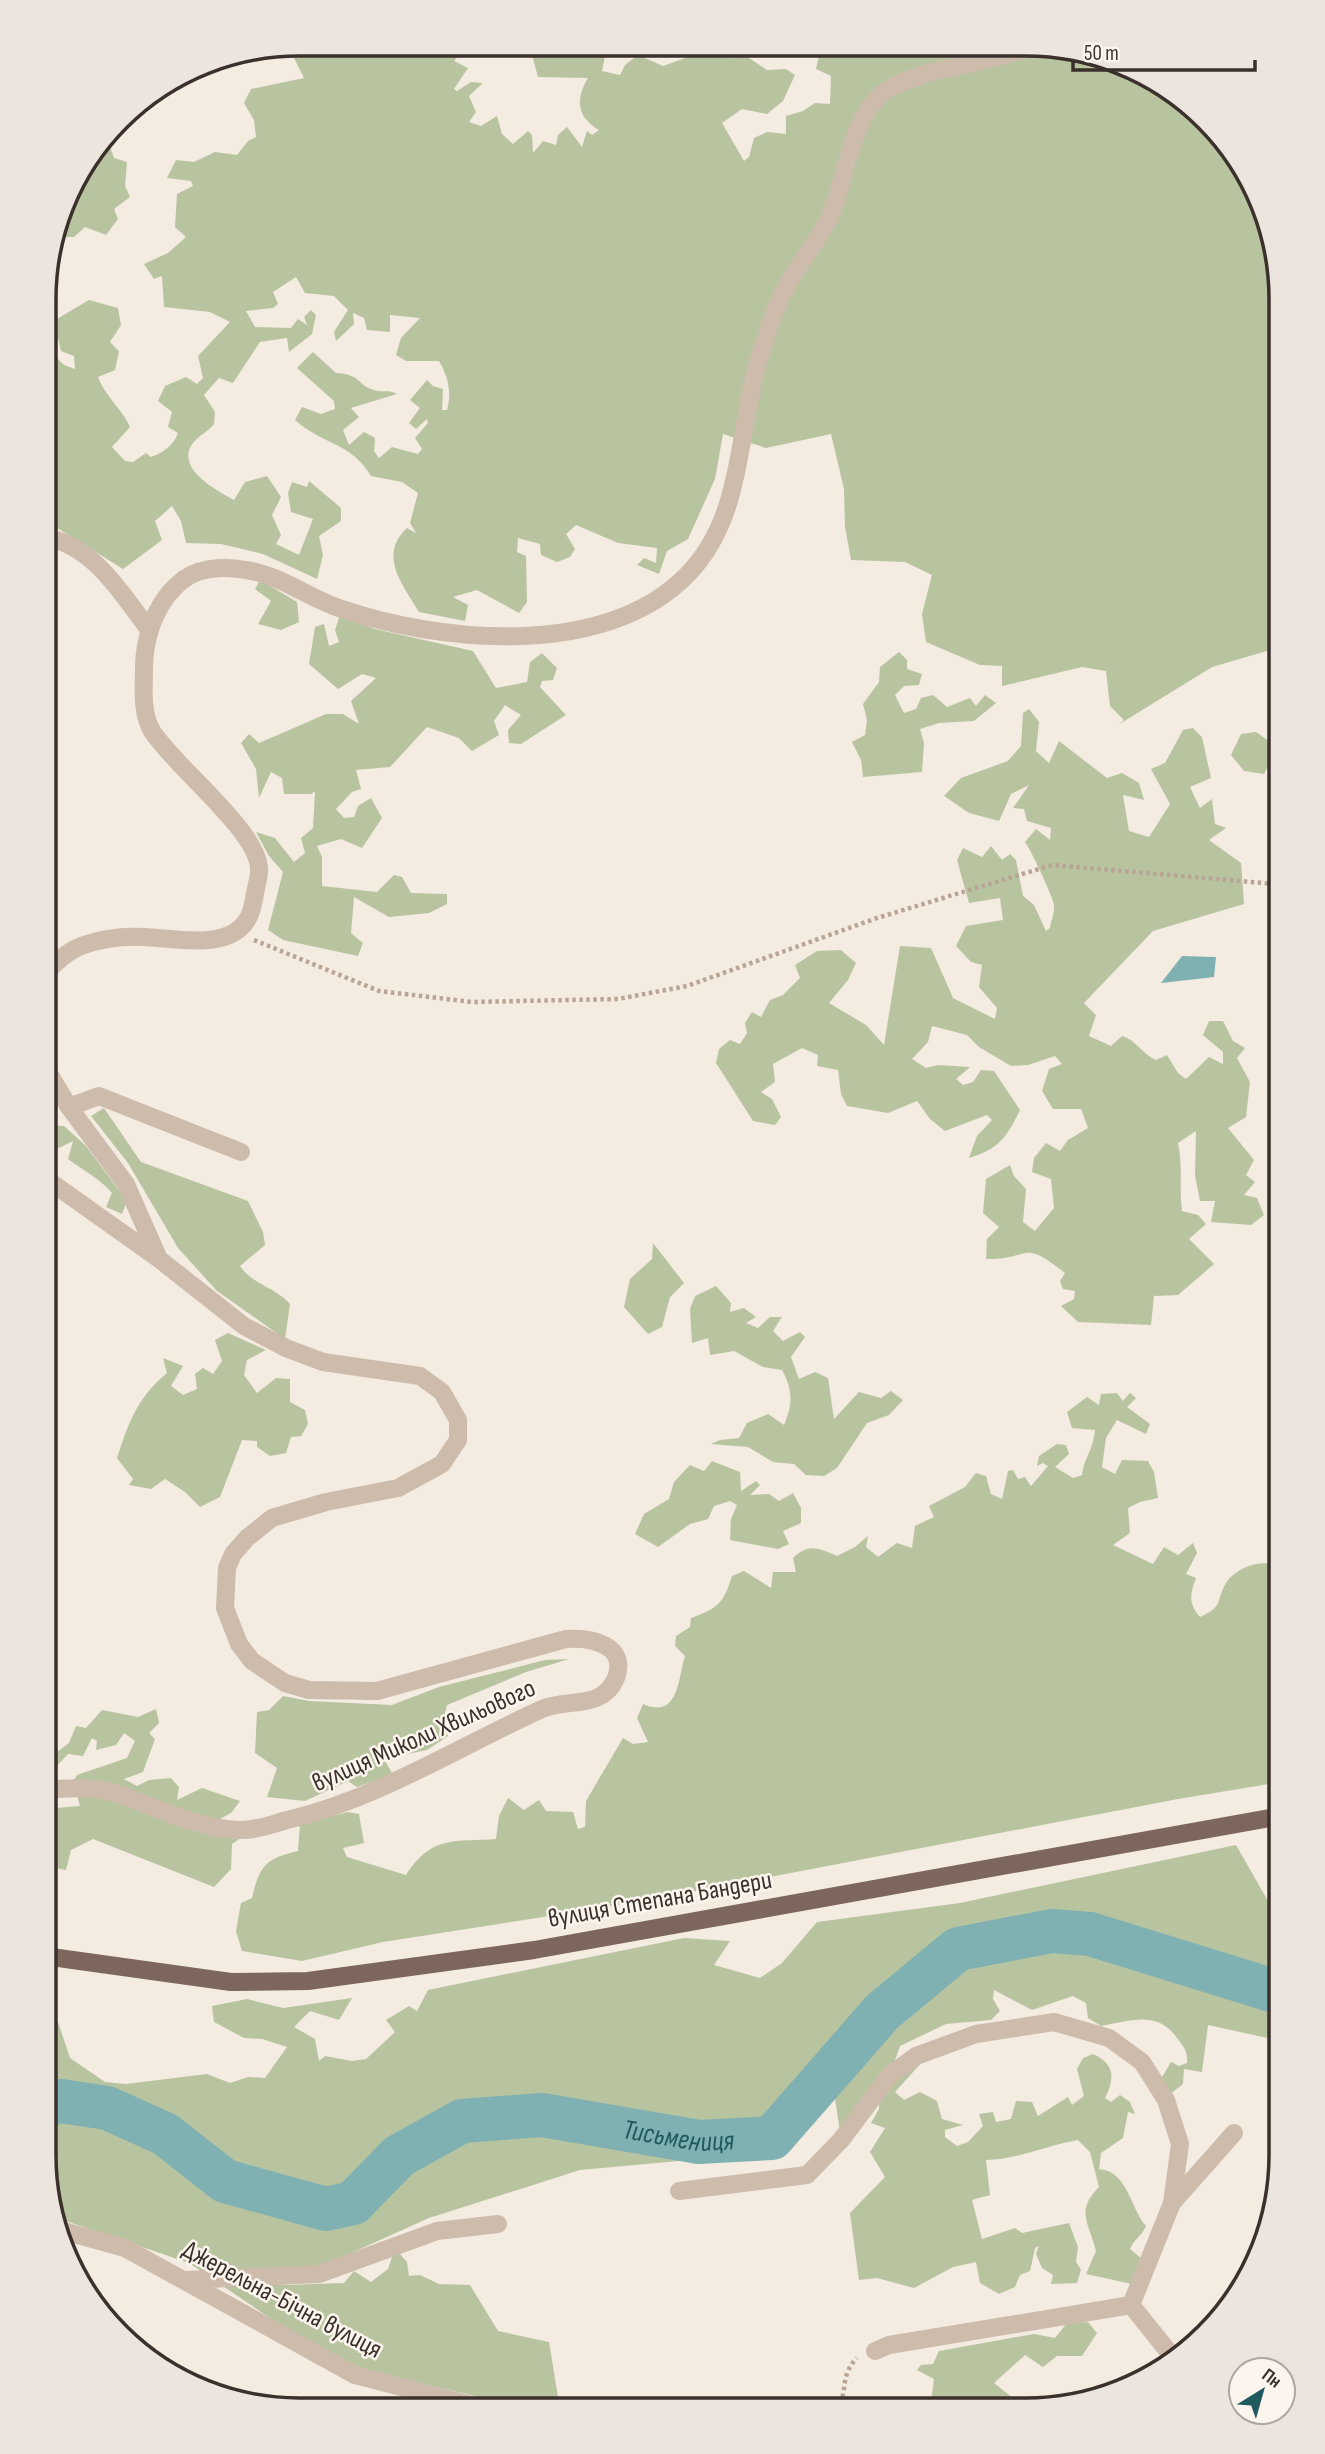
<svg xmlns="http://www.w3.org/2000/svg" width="1325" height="2454" font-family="'Sofia Sans Condensed',sans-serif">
	<rect width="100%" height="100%" fill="#f4ebe1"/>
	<g fill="#b8c4a0">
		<path d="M299,44L467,45L454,61L468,68L454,89L457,91L471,82L483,83L469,96L476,112L469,122L481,126L497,116L502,134L513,144L528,131L532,135L533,153L543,141L556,145L558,135L567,127L582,147L587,131L592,135L599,130C577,117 575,100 588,78L538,77L532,55L541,47L536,45L607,46L602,71L620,75L625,65L638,55L663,66L699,53L700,46H731L729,58L746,56L767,70L786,69L795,75L783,101L767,114L742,109L722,123L744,161L749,157L754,138L767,132L786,134V116L803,111L815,103L830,104L831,76L816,69L821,47L1076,49L1194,107L1268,216L1281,299V647L1212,667L1118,725L1124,720L1110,706L1106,671L1082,667L1002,686V666L980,665L926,642L922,614L932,575L905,562L851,560L845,527L844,489L831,434L766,448L723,434L715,479L688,539L667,551L659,574L637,565L644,558L656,563L657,548L618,543L576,525L566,534L575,549L570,557L557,562L541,555L540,544L518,538L517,552L526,556L527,602L519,613L477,590L453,597L468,605L465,621L419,612C402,584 378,555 407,528L416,533L410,523L418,493L402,482L371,476C352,443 323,445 295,420L302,407L321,414L335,409L334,401L297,368L313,352L336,373C361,374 357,385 374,390C382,393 389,389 397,394L351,408L359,417L343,430L349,445L364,432L375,438L374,451L379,458L392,447L418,454L422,449L415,438L428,423L427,419L416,429L409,423L420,408L410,400L427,380L433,386L443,389L442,410H447C452,393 448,376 439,361H406L396,355L401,338L420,318L390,315V332L367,330L364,318L353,313L354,324L336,341L334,332L348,310L334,296L305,293L296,277L273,292L278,304L273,308L246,311L255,327L291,328L298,319L307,325L304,317L311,310L316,315L312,334L289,352L287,338L260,342L233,383L219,378L204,395L215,412L214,424C208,432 199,435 193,443C174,468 217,491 234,500L245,482L267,476L281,497L272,515L281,535L276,544L299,555L313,519L291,512L288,493L292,482L307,487L309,481L341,508V521L319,536L323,555L317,579L263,554L221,544L186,543L181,521L172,506L155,521L162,540L123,569L46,521V355H54L64,365L75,369L74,356L61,351L58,338L49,334L57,319L89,300L118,308L121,325L110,342L119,351L115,370L98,377C106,398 121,407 130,427L112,447L125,461L133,462L146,453L151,457C163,453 174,445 178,433L168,427L172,412L158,401L165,386L186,377L197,384L203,378L198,356L230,322L210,312L164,307L162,276L154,279L144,264L168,253L186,237L175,227L177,194L193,186L191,181L167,178L176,160L194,162L215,152L237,155L248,141L256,137L254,120L244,103L251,89L304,78L291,52L274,49Z"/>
		<path d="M107,138L114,158L127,162L125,186L130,197L114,209L118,219L106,235L85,227L74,237H60L56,233L66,199L78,200L82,194L70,186Z"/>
		<path d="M260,580L297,602L299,622L281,630L258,624L271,601L255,589Z"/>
		<path d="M340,615L375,629L473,651L496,688L527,682L530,662L542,653L557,668L553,680L542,681L540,687L566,715L521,744L509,743L508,730L521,715L505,705L494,721L499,735L472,751L459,738L427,727L390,767L356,770L361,789L352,792L336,809L344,818L354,817L358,806L371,798L382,818L362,848L341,839L317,846L322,857V886L377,892L394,875L402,877L411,893L447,894V904L429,913L389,917L354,897L351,933L363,943L358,956L283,940L268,930L283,872L269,856L256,832L275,838L294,862L305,853L301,838L313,828L315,791L311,794H284L282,778L271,772L259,798L256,769L241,743L249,734L259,743L326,714H343L359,724L351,701L376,678L362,674L338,689L309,664L315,627L324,624L329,646L339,642L335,630Z"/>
		<path d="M899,652L907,660V669L922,674L919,685L904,686L895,695L904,713L916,709L921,698L933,695L947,707L970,698L976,706L985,695L996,703L974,721L939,723L920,729L924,743L922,772L863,777L861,760L852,742L865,735L867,720L863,704L879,682L880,667Z"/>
		<path d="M1029,709L1039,722L1036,751L1049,763L1059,741L1107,778L1122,773L1139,783L1144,800L1123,795L1129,831L1149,837L1170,804L1151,769L1165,763L1183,730L1193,728L1202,737L1211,778L1190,787L1200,808L1212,799L1215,824L1226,828L1209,840L1241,863L1244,904L1153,931L1084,1003L1096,1015L1089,1036L1111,1046L1122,1036C1136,1040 1142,1054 1156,1060L1167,1055L1178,1073L1186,1079L1209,1057L1223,1064V1052L1203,1035L1209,1021H1223L1233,1041L1245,1048L1237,1058L1250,1082L1246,1117L1228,1128L1254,1160L1246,1175L1255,1182L1244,1195L1257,1198L1264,1215L1251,1225L1211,1222L1215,1201H1200L1195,1176L1196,1131L1178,1143C1183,1166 1179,1188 1182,1211L1198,1215L1206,1224L1189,1239L1214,1264L1178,1295L1154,1296L1151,1325L1078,1322L1061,1306L1074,1299L1075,1291L1063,1289L1060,1281L1065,1273C1020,1237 1032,1260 986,1259L987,1239L999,1227L983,1213L986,1179L1010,1165L1014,1176L1026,1189L1023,1222L1035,1231L1054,1208L1051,1179L1032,1172L1034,1158L1046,1143L1060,1151L1068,1140L1088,1128L1081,1109H1053L1042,1091L1049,1069L1062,1064L1055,1056L1028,1065L1011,1066L979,1047L967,1035L932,1026L928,1042L912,1059L926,1068L938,1065L970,1067L956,1079L963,1085L973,1082L981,1070L994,1071L1020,1110C1006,1138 1000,1148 969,1158L977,1136L992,1120L987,1115L945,1131L930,1119L917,1101L888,1113L847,1106L841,1094L838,1070L817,1066L818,1055L802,1048L773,1064L775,1082L761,1092L772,1099L781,1117L775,1125L753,1121L716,1063L719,1049L730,1040L740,1044L747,1033L745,1023L752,1012L761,1017L770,1000L783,995L800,978L795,965L817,951L841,950L856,963L848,980L829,1003L866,1025L884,1045L900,946L931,948L953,998L995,1019L997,1008L979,987L982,965L971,962L956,946L966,926L1003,920L1000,898L969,903L957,860L963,848L982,857L991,846L1002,860L1010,854L1016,860L1023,896L1034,905L1046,931L1050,928C1051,921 1055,912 1054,905C1054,899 1030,848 1025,842L1036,829L1050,840L1051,828L1027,821L1024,809L1013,808L1029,785L1011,794L999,821L969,813L944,796L961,778L1008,761L1021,746L1023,713Z"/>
		<path d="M1256,732L1270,742L1274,754L1264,774L1244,771L1231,755L1241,734Z"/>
		<path d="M1281,1104V1154L1270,1133Z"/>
		<path d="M104,1108L141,1162L248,1201L263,1232L265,1245L240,1266C253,1285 275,1287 290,1304L285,1339L217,1291L178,1248L128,1163L91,1116Z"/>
		<path d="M45,1125L64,1126L86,1146L127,1201L122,1214L106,1207L112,1193C99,1178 84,1171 68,1159L73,1141L45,1155L48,1145L45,1143Z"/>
		<path d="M1281,1191V1225L1273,1222L1274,1202Z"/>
		<path d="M653,1243L684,1283L670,1297L662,1327L648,1334L624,1307L630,1279L652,1259Z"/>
		<path d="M716,1286L731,1303L730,1312L744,1308L756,1317L746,1323L758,1328L770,1317H782L773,1331L783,1341L800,1332L805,1337L791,1357L799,1379L815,1372L828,1378L834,1419L859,1392L881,1398L891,1391L903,1400L889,1415L867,1423L837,1468L824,1476L806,1475L794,1464L773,1462L748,1447L711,1444L720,1440L739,1438L747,1423L768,1414L784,1425C793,1404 793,1390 782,1370L763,1367L734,1351L710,1355L708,1338L692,1343L690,1309L695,1296Z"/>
		<path d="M228,1333L266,1350L247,1360L244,1375L257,1393L276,1378L290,1379V1402L305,1410L308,1424L301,1436L291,1437L286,1453L270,1456L257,1447V1441L242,1440L220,1497L200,1507L185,1492L165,1479L151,1489L129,1485L133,1479L117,1458C129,1422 137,1398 167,1373L163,1358L183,1366L171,1386L183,1395L197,1389L195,1374L203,1368L213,1374L222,1361L215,1340Z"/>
		<path d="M1117,1393L1123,1401L1130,1393L1136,1398L1127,1407L1150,1424L1146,1434L1117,1420L1106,1438L1102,1467L1115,1474L1122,1460L1148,1461L1154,1472L1158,1498L1140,1502L1128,1508L1130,1533L1113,1545L1153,1564L1164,1547L1178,1555L1193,1543L1197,1553L1186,1574L1196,1578C1190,1594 1188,1603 1200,1617C1225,1606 1215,1601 1226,1583C1235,1569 1256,1561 1271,1564L1281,1549V1782L1178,1799L645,1901L383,1942L302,1961L242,1951L236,1931L241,1903L252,1898C260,1865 265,1859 298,1851L300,1824L348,1812L359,1814L364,1843L343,1848L347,1857L406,1875C432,1835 454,1842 496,1839L499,1816L508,1798L524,1810L539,1800L546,1811L573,1812L578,1829L585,1827L586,1801L623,1738L633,1744L648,1742L637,1718L643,1704C679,1720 678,1678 685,1656L675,1646L676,1636L690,1627L691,1618C718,1608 723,1604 732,1576L744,1571L771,1588L773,1572H796L793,1558C809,1543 818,1548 837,1556L855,1547L868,1536L866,1547L878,1557L897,1543L912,1548L915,1526L934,1517L929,1506L965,1487L976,1473L986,1476L991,1494L1002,1499L1008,1471L1013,1470L1018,1479L1025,1477L1031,1486L1048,1466L1043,1463L1037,1466L1039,1456L1057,1444L1066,1445L1069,1454L1055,1467L1073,1478L1082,1475C1084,1458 1093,1451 1095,1430L1072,1428L1067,1412L1087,1397L1099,1405L1101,1394Z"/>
		<path d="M712,1461L740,1472L741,1491L756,1481L760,1485L750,1495L769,1494L779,1501L793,1493L801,1508V1523L783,1531L789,1544L778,1549L730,1540L731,1519L737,1505L730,1501L714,1506L708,1519L690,1524L658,1547L635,1534L644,1514L669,1499L674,1482L690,1465L704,1471Z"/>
		<path d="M569,1659L526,1672L447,1705L443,1722L448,1736L427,1750L384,1759L393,1775L357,1787L348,1781L305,1801L267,1797L277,1768L255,1753L257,1712L269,1710L283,1696L309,1701L392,1705L439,1687L545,1660Z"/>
		<path d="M156,1709L159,1723L149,1733L155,1739L143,1772L124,1779L137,1786L149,1780L171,1778L179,1787L177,1800L202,1788L240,1801L231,1813L218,1820L242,1837L232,1844L231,1869L214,1887L93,1839L71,1850L66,1870L44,1866V1814L56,1808L80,1806L73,1782L77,1775L127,1758L135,1741L124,1733L116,1745L96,1750L97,1741L92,1738L83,1756L68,1754L51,1772L44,1774V1754L53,1755L69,1743L76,1726L86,1728L102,1710L138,1717Z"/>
		<path d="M1236,1845L1272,1908L1281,1917V2041L1208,2025L1202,2072L1184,2069L1183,2084L1169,2095L1159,2082L1171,2062L1179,2066L1187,2063C1188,2052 1184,2047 1177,2038C1157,2010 1131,2021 1101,2026L1088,2018L1086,2003L1073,1996L1032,2010L994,1990L993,1999L1000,2011L991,2020L946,2024L900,2046L894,2063L922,2062L895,2092L904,2100L920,2092L937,2101L942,2119L963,2125L945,2130V2137L957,2146L968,2142L983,2126L979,2114L993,2112L996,2122L1011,2119L1016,2101L1032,2102L1038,2116L1068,2097L1072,2105L1084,2096L1077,2069L1083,2058L1093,2054C1115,2064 1115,2078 1105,2098L1111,2102L1120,2095L1130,2102L1135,2114L1128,2112L1123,2138L1101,2153L1099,2169C1128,2171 1130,2208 1146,2226C1142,2236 1134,2239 1130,2249L1141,2258L1132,2284L1086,2274L1096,2251C1089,2223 1075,2211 1099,2187L1090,2152L1078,2140C1048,2145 1016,2160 986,2160L990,2195L972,2200L982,2239L1015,2228L1022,2233L1069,2223L1078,2247L1076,2262L1081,2270L1077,2283L1051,2284L1053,2275L1042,2268L1036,2254L1039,2246L1035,2248L1030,2271L1020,2275L1015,2287L999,2294L980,2283L976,2262L953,2267L914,2288L877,2278L859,2280L850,2213L885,2177L870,2152L885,2128L871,2123L879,2109L880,2081L840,2131L834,2092L768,2153L580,2170L429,2218L318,2268L261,2282L286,2285L344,2283L354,2271L371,2282L388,2269L392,2257L399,2253L407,2262L409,2276L420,2275L439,2284L470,2285L498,2331L549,2342L560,2409H512L471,2395L356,2368L292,2333L189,2263L54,2217L52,2204L57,2203L51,2198L44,2155V2024L47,2020L58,2022L70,2058L105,2082L126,2084L207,2074L230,2083L248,2077L265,2078L287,2047L262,2039L244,2038L214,2022L212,2006L247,1999L283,2008L352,1998L339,2020L310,2011L294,2027L315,2039L319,2061L325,2056L352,2061L366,2059L395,2032L386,2020L409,2006L417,2011L428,1990L684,1938L730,1941L714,1965L760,1978L782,1963L817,1922L960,1903Z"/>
		<path d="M1088,2322L1097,2333L1082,2356H1057L1043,2367L1025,2355L994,2383L1028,2410H930L934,2379L917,2370L921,2365L933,2364L939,2351L1034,2334L1055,2338L1067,2323Z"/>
	</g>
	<path fill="#7fb0b2" d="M1182,956L1216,957L1214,977L1161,983Z"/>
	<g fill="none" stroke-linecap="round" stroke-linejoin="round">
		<path stroke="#7fb0b2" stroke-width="44" id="s1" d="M44,2106L61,2101L107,2108L165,2134L225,2181L326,2209L353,2203L399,2156L462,2121L542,2115L699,2142L772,2138L882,2012L958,1949L1052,1931L1090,1934L1281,1993"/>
		<g stroke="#b9a596" stroke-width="4.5" stroke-dasharray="3.5 3.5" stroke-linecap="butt">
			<path d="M45,922L51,941"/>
			<path d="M254,940L379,991L472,1002L618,999L687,986L877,918L1052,865L1275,884L1281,889"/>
			<path d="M837,2410C849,2390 839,2376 857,2358"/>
		</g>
		<g stroke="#cdbbac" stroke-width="18">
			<path d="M46,537C94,547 121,592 149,630"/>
			<path d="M45,974C55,963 66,952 81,946C100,939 124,936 144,937C174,938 228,951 247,920C252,913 253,903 255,894C256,887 260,875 259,867C255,828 173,765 152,731C141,712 144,689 144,668C144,639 155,605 177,585C195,567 223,566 246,570C280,575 307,597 339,608C440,643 605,659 687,575C746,515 736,428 761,353C767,333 774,311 783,293C797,265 819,242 831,214C848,174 851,107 894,86C931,67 986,64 1027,48"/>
			<path d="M69,1107L99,1096L241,1152"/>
			<path d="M45,1178L159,1259"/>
			<path d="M44,1790C65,1788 98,1787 118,1794C157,1807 197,1829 239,1830C255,1831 275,1823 291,1819C381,1797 458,1747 542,1709C567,1698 603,1710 616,1678C628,1645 591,1637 566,1639L377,1691L309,1690L285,1683L252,1661L239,1644L225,1608L227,1568L233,1554L247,1538L272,1518L326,1502L398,1488L442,1464L458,1440V1420L442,1392L420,1376L323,1362L286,1348L244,1326L159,1259L126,1184L69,1107L45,1067"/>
			<path d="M679,2191L807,2175L841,2140L890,2075L916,2056L976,2034L1054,2022L1109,2038L1142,2062L1166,2100L1180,2144L1172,2203L1131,2305L889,2345L875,2351"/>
			<path d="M1172,2203L1234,2133"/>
			<path d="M56,2229L125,2248L355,2375L487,2409"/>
			<path d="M187,2280L319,2274L437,2231L498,2224"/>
			<path d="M1131,2305L1176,2361"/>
		</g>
		<path stroke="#7d675c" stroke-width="18" d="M44,1956L231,1982L308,1981L534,1950L1281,1816"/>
	</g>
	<g text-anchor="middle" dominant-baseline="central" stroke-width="5" stroke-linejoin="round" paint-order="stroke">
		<g font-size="26" fill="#3b302b" stroke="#fbf5ee">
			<text transform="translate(424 1736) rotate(-24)">вулиця Миколи Хвильового</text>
			<text transform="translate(660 1900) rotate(-10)">вулиця Степана Бандери</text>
			<text transform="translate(282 2300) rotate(28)">Джерельна-Бічна вулиця</text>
		</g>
		<g font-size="28" font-style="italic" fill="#1f5a5e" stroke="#fbf5ee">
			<text stroke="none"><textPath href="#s1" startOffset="693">Тисьмениця</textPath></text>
		</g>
	</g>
	<path d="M0 0H1325V2454H0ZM299 56H1026A243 243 0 0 1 1269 299V2155A243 243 0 0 1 1026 2398H299A243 243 0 0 1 56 2155V299A243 243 0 0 1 299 56Z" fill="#ece5de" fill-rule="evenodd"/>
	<path fill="none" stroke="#3b302b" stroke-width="3.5" d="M299 56H1026A243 243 0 0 1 1269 299V2155A243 243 0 0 1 1026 2398H299A243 243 0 0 1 56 2155V299A243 243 0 0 1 299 56Z"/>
	<g transform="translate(1262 2391) rotate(37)"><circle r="33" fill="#fbf5ee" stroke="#aea6a0" stroke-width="2"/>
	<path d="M0-5L12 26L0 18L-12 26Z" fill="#1f5a5e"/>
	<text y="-10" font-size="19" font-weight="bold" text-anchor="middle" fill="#3b302b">Пн</text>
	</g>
	<path d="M1073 60v10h182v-10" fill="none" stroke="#3b302b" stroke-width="3.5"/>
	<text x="1084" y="60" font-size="21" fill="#3b302b" stroke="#fbf5ee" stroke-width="5" paint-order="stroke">50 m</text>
</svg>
